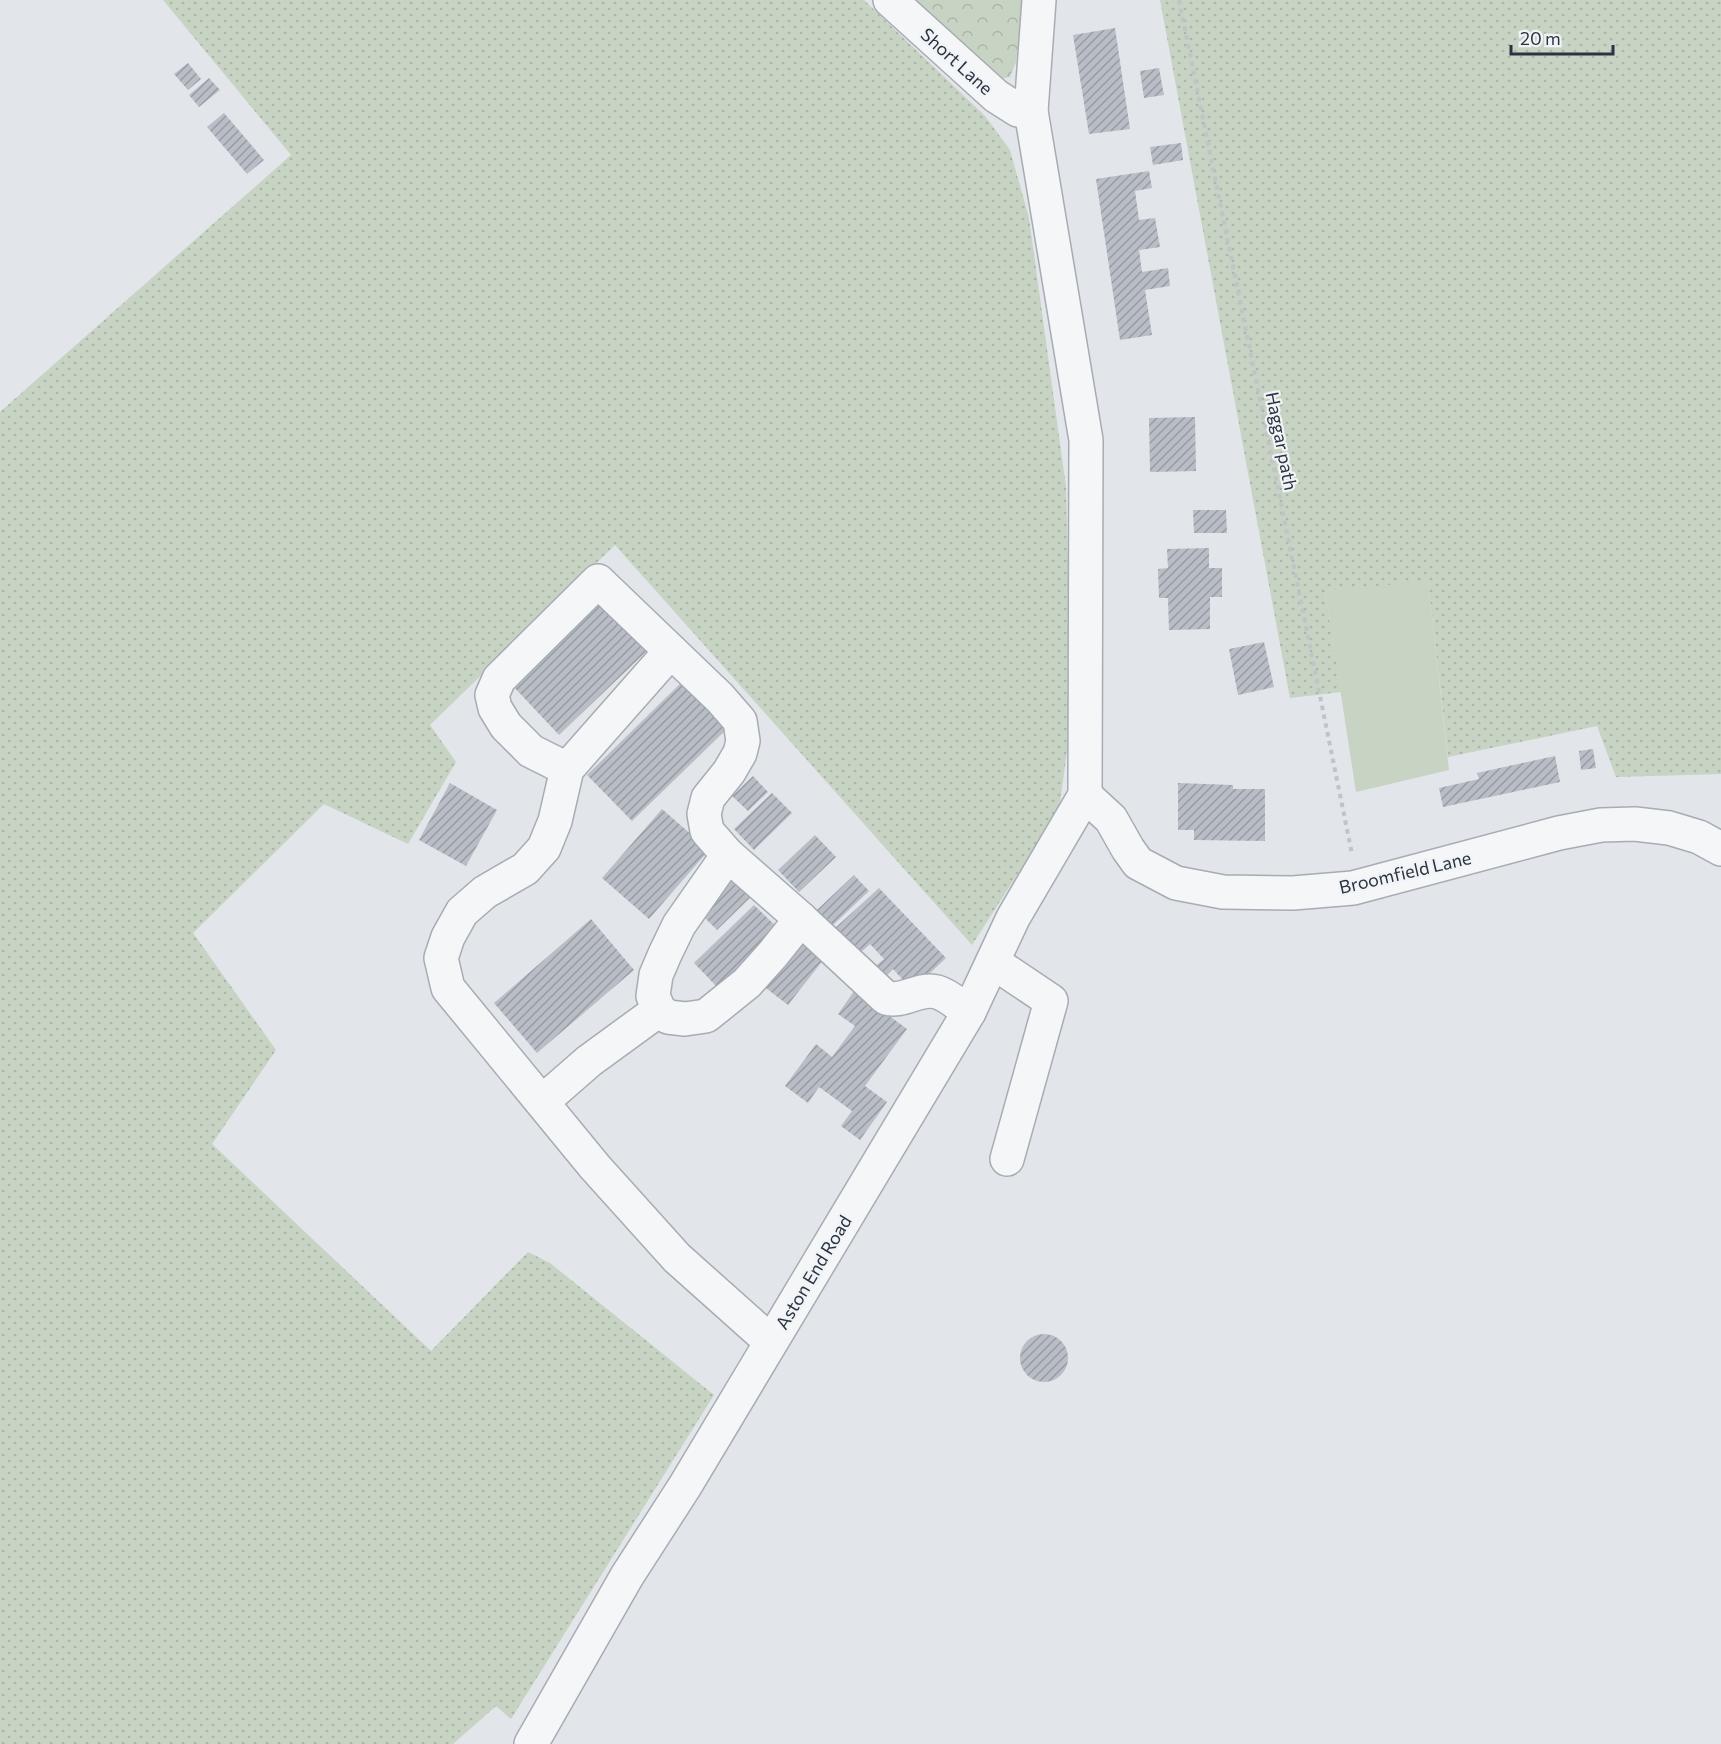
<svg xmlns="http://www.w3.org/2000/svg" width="1721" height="1744" font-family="Commissioner,sans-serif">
	<defs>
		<pattern id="grass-dots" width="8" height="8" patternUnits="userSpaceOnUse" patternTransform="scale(1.5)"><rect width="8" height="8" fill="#c7d3c3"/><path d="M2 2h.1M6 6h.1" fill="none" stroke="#abb6a9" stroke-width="1.8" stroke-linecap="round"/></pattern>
		<pattern id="forest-crowns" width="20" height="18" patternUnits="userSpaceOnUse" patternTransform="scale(1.5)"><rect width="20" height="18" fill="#c7d3c3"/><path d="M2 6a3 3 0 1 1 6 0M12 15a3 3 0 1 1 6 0" fill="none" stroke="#abb6a9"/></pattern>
		<pattern id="building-hatch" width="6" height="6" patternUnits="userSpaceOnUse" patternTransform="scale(1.5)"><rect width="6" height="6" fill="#b9bec6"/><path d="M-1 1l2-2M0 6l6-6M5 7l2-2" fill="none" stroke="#979ba2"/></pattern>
	</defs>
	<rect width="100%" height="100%" fill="#e2e5e9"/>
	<g fill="url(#grass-dots)">
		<path d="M163,0H864L985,116L1010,150L1029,218L1066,487L1072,714L1059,810L972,945L615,545L430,725L456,762L408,844L324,804L193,933L276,1050L212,1144L431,1351L528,1252L550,1263L714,1395L511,1719L496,1706L453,1744H0V412L291,155Z"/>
		<path d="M1160,0H1721V774L1616,777L1597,726L1448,757L1428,582L1325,591L1341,692L1290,698Z"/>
	</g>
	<path fill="url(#forest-crowns)" d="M911,0H1024L1016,62L1010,77L999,79Z"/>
	<path fill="#c7d3c3" d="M1428,581L1449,770L1356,792L1325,591Z"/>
	<g fill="url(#building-hatch)">
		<path d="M1115,28L1130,129L1089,134L1073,35Z"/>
		<path d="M188,63L201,79L188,90L174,74Z"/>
		<path d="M1159,68L1164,95L1144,98L1140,71Z"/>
		<path d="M209,78L220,90L199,107L189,95Z"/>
		<path d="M224,113L264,160L247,174L207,127Z"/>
		<path d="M1181,143L1183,160L1153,165L1150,147Z"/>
		<path d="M1149,171L1152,188L1135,191L1139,220L1155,218L1160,247L1139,250L1142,272L1168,268L1170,286L1145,290L1152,335L1120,340L1096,179Z"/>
		<path d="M1195,417L1196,471L1150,472L1149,418Z"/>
		<path d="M1193,510H1226L1227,533H1194Z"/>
		<path d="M1209,548V568H1222V597H1210V629L1169,630L1168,598H1159L1158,569L1168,568L1167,549Z"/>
		<path d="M600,600L648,650L559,735L511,684Z"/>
		<path d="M1264,642L1274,687L1238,695L1229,649Z"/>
		<path d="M685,679L730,726L632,821L587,775Z"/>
		<path d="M1593,749L1596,768L1581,770L1579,751Z"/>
		<path d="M1555,756L1560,782L1443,807L1439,788L1479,779L1477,773Z"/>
		<path d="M753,776L768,792L748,811L732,796Z"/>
		<path d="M450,783L497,810L466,866L419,840Z"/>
		<path d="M1178,783L1233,785V789H1265V841L1194,840V830H1178Z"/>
		<path d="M772,793L792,813L754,850L734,829Z"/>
		<path d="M662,809L709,850L649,919L602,878Z"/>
		<path d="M815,835L836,857L799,892L778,870Z"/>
		<path d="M854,875L869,891L832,926L817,910Z"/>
		<path d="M737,876L754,894L717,930L699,912Z"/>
		<path d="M879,888L946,958L912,990L893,969L882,980L872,969L884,959L870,944L858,955L834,929Z"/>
		<path d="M754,905L783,933L722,992L694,963Z"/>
		<path d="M591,919L634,970L537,1053L494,1003Z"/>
		<path d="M798,938L824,959L788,1005L762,985Z"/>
		<path d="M857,987L872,1003L907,1029L865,1086L887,1102L860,1140L841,1126L852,1111L819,1087L808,1103L785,1086L816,1044L832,1057L855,1026L838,1014Z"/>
		<circle cx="1044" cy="1358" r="24"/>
	</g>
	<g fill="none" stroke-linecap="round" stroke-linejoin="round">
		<g stroke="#a7acb3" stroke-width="36">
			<g id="minor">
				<path d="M890,0L996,96L1018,110L1031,111"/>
				<path d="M1039,0L1031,111L1086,440L1085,795"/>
				<path d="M671,651L567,769L555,821L544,848L525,869L485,892L462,912L448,937L441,958L448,988L595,1167L677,1258L770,1341"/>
				<path d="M567,769L531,751L506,726L495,708L492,695L499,679L598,581L720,698L740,721L743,741L740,753L729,772L708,798L704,814L707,831L728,855L801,919L886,998C904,1003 919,987 937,992C948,995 960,1006 969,1012"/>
				<path d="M1085,795L1111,819L1128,849L1138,863L1176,883L1223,892L1293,893L1353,888L1559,833L1601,825L1635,824L1669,828L1699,837L1721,849"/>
				<path d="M728,855L679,925L665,954L656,975L653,996L659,1010L668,1017L685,1019L706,1016L747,983L773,954L801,919"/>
				<path d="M993,962L1051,1001L1007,1159"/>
				<path d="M542,1102L589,1061L659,1010"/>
				<path d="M531,1744L627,1576L685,1486L969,1012L1013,918L1085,795"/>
			</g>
		</g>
		<path stroke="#c0c3c8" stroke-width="4" stroke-dasharray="4.5 4.5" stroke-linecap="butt" d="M1179,0L1352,854"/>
		<use href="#minor" stroke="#f4f6f8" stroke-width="33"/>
	</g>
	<g text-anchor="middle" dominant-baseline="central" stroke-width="4.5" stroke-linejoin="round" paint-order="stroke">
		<g font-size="18" fill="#2b3340" stroke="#f1f4f7">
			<text transform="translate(957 61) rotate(42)">Short Lane</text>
			<text transform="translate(1282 441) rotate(79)">Haggar path</text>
			<text transform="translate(1405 872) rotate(-13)">Broomfield Lane</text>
			<text transform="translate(813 1272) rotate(-59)">Aston End Road</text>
		</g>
	</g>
	<path d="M1511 45v9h102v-9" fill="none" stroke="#2b3340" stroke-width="3"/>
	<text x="1520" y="45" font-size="18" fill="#2b3340" stroke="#f1f4f7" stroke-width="4.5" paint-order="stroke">20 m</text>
</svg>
